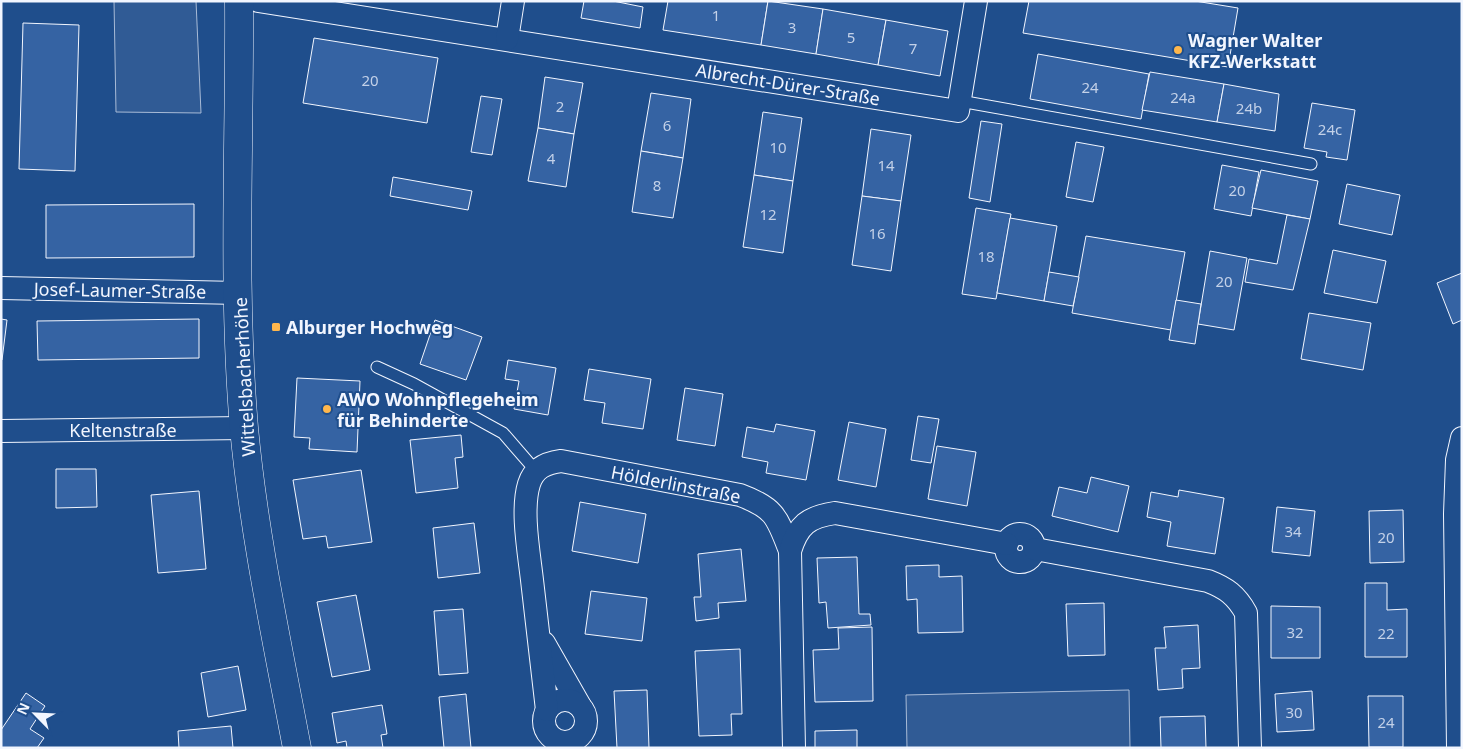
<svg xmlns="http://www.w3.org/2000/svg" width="1463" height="749" font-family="'Noto Sans',sans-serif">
	<rect width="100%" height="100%" fill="#1f4e8c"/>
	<g fill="#305b95" stroke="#a8bbd7">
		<path d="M114,1H196L201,113L116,112Z"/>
		<path d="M1129,690L1130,748H907L906,695Z"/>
	</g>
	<g fill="#3563a3" stroke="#f2f6ff">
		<path d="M584,1H613L643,7L640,28L581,18Z"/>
		<path d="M668,1H768L761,45L663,30Z"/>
		<path d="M768,1L823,9L816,54L761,45Z"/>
		<path d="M1029,1H1195L1238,8L1228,67L1023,33Z"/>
		<path d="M823,9L886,20L878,65L816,54Z"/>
		<path d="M886,20L948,31L940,76L878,65Z"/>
		<path d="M23,23L79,25L75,171L19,169Z"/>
		<path d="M314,38L438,58L427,123L303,103Z"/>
		<path d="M1038,54L1149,74L1141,119L1030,99Z"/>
		<path d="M1150,72L1224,84L1217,122L1142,110Z"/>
		<path d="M545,77L583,83L574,134L538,128Z"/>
		<path d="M1224,84L1279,94L1275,131L1217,122Z"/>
		<path d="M651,93L691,99L683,158L641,151Z"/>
		<path d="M481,96L502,99L492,155L471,152Z"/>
		<path d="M1312,103L1355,110L1347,160L1326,157L1327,152L1304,148Z"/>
		<path d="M763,112L802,118L793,181L754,175Z"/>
		<path d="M981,121L1002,124L990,202L969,198Z"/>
		<path d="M538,128L574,134L566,187L528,181Z"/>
		<path d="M871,129L911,135L901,201L862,196Z"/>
		<path d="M1076,142L1104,147L1093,202L1066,197Z"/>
		<path d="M641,151L683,158L673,218L632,212Z"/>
		<path d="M1222,165L1259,172L1251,216L1214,209Z"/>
		<path d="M1261,170L1318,181L1310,219L1252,208Z"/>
		<path d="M754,175L793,181L783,253L743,247Z"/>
		<path d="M393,177L472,191L468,210L390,196Z"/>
		<path d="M1347,184L1400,195L1392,235L1339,224Z"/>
		<path d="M862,196L901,201L891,271L852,265Z"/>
		<path d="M194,204V257L46,258V205Z"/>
		<path d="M976,208L1011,214L996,299L962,294Z"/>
		<path d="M1287,215L1310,219L1293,290L1245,282L1249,259L1277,264Z"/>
		<path d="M1010,218L1057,226L1044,301L997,293Z"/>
		<path d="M1086,236L1185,252L1171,330L1072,313Z"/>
		<path d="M1333,250L1386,261L1377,303L1324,293Z"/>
		<path d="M1210,251L1247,258L1234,330L1198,324Z"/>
		<path d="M1049,272L1079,277L1073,306L1044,301Z"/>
		<path d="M1462,273V320L1453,324L1437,283Z"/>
		<path d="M1176,300L1201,304L1195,344L1169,340Z"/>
		<path d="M1309,313L1371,323L1363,370L1301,359Z"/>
		<path d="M1,319L7,320L2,360H1Z"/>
		<path d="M199,319V358L38,360L37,321Z"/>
		<path d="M435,320L482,337L466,380L420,364Z"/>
		<path d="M508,360L556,368L548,415L514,409L519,381L505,379Z"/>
		<path d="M589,369L651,379L643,429L602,423L605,403L584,400Z"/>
		<path d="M297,378L360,381L357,452L309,449L310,438L294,437Z"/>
		<path d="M685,388L723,394L715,446L677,440Z"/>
		<path d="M918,416L939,419L931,463L911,460Z"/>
		<path d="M849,422L886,429L876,487L838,480Z"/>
		<path d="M776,424L815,431L806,480L766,473L768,462L742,457L747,427L774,432Z"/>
		<path d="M461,435L463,457L455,458L458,488L416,493L410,440Z"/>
		<path d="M937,446L976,452L967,506L928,499Z"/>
		<path d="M56,469H96L97,507L56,508Z"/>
		<path d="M361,470L372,542L328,548L326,536L303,539L293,480Z"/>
		<path d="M1091,477L1129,486L1118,532L1052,516L1059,487L1087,493Z"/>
		<path d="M1179,490L1224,498L1215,554L1167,546L1171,522L1147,517L1151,492L1178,497Z"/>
		<path d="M199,491L206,569L158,573L151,495Z"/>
		<path d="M580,502L646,514L638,563L572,551Z"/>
		<path d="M1277,507L1315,511L1310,556L1272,552Z"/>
		<path d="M1403,510L1404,562L1370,563L1369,511Z"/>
		<path d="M474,523L480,573L438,578L433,528Z"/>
		<path d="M741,549L746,601L718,603L719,618L696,621L694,597H701L698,554Z"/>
		<path d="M857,557L859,614H870L871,625L828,628L826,602L819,603L817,558Z"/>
		<path d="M939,565V577L962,576L963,632L918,633L917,599L907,600L906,566Z"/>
		<path d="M1365,583H1387V610L1407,609V657H1365Z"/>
		<path d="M591,591L647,598L642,641L585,634Z"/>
		<path d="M356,595L370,670L332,677L317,602Z"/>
		<path d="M1104,603L1105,655L1068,656L1066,604Z"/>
		<path d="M1271,606L1320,607V658H1271Z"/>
		<path d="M463,609L468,673L439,675L434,611Z"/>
		<path d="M1198,625L1200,668L1182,669L1183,688L1158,690L1155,648H1166L1164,627Z"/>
		<path d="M872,627L873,701L815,702L813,650L839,649L838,628Z"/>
		<path d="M740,649L742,714H731L732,735L699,736L695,651Z"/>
		<path d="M238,666L246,710L208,717L201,673Z"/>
		<path d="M647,690L649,748H617L614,691Z"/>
		<path d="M1312,691L1314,730L1277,732L1275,694Z"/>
		<path d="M26,693L45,706L30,729L44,738L37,748H1V730Z"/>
		<path d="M466,694L471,748H444L439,697Z"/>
		<path d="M1368,696H1403V747H1369Z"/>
		<path d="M382,705L387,734L381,735L383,748H347L346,741L337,743L332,713Z"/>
		<path d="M1205,716L1206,748H1161L1160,717Z"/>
		<path d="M231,726L233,748H179L178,731Z"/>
		<path d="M857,730V748H815V731Z"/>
	</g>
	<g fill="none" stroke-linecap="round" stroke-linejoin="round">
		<g stroke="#f2f6ff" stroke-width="13">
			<g id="lane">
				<path d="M960,101L1311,164"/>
				<path d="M377,367L414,384L503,433L536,471"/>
			</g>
		</g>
		<g stroke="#f2f6ff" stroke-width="24">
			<g id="street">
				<path d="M258,1L958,111L976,1"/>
				<path d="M507,39L513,1"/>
				<path d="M1,288L239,293"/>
				<path d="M1,431L245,428"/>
				<circle cx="1020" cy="548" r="14"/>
				<path d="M1035,549L1208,581C1226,588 1236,595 1246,613L1250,748"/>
				<path d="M544,643L580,706"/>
				<circle cx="565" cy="721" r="21"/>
				<path d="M547,710C542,667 537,623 532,580C529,553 521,510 529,484C534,468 546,463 561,461L740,495C775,508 777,517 790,551"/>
				<path d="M794,748L790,551C798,525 808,517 835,513L1007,544"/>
				<path d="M1458,748L1455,514L1457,460L1462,438"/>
			</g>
		</g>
		<g stroke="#f2f6ff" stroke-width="29">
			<path id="secondary" d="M239,1C240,143 232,286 244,428C254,535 277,642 297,748"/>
		</g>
		<use href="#lane" stroke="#1f4e8c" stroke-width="11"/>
		<use href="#street" stroke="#1f4e8c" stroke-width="22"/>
		<use href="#secondary" stroke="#1f4e8c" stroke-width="28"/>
	</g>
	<g fill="#ffb74d" stroke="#1f4e8c" stroke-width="2">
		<circle cx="1178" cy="50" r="5"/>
		<rect x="271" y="322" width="10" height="10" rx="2.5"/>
		<circle cx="327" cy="409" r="5"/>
	</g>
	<g text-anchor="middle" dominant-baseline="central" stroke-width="4" stroke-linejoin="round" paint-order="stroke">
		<g font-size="15" fill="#c3d1e8">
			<text x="716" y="15">1</text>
			<text x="792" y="27">3</text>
			<text x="851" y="37">5</text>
			<text x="913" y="48">7</text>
			<text x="370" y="80">20</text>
			<text x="1090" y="87">24</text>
			<text x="1183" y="97">24a</text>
			<text x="560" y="106">2</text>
			<text x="1249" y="108">24b</text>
			<text x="667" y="125">6</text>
			<text x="1330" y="129">24c</text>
			<text x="778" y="147">10</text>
			<text x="551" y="158">4</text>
			<text x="886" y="165">14</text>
			<text x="657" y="185">8</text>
			<text x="1237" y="190">20</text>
			<text x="768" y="214">12</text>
			<text x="877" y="233">16</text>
			<text x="986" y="256">18</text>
			<text x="1224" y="281">20</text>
			<text x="1293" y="531">34</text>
			<text x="1386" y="537">20</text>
			<text x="1295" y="632">32</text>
			<text x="1386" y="633">22</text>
			<text x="1294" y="712">30</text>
			<text x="1386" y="722">24</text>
		</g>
		<g font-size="18" font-weight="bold" fill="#f2f6ff" stroke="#1f4e8c" text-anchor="start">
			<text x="1188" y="40">Wagner Walter<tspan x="1188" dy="21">KFZ-Werkstatt</tspan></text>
			<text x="286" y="327">Alburger Hochweg</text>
			<text x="337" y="399">AWO Wohnpflegeheim<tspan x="337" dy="21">für Behinderte</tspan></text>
		</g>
		<g font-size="18" fill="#f2f6ff" stroke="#1f4e8c">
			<text transform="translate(788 84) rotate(9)">Albrecht-Dürer-Straße</text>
			<text transform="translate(120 290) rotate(1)">Josef-Laumer-Straße</text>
			<text transform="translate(244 377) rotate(-93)">Wittelsbacherhöhe</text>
			<text x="123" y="430">Keltenstraße</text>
			<text transform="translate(676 484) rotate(11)">Hölderlinstraße</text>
		</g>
	</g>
	<rect width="1463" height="749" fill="none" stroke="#f2f6ff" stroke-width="5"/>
	<g transform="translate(35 714) rotate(294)" stroke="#1f4e8c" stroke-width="4" paint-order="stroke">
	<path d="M0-4L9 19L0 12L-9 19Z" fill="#f2f6ff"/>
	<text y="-8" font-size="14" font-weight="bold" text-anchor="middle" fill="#f2f6ff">N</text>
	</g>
</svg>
